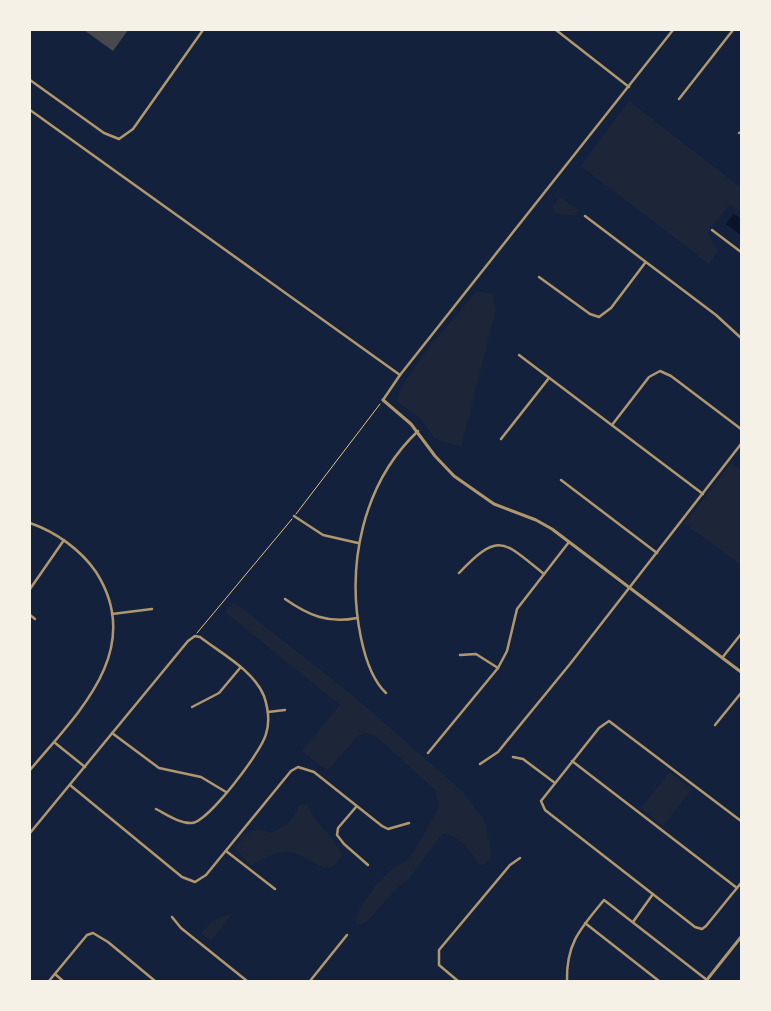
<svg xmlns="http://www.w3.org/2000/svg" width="771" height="1011" font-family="'Source Sans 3',sans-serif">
	<rect width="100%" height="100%" fill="#14213d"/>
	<g fill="#1d2539">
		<path d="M629,101L741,188V212L730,204L708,232L714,246L719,249L709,264L581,166Z"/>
		<path d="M560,197L578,210L576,216L555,213L553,206Z"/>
		<path d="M477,291L492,294L496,309L461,447L435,439L420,418L397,402C401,376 458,314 477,291Z"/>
		<path d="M731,463L741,471V565L685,524Z"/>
		<path d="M234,602L351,694L462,791L484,820L490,844L491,857L485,864L480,865C470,851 461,835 442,834L409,879L397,888L368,921L361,925L356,923C356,906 382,877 396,866C399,864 403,863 406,861C415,853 432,819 439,807L435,790L376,736L366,733L359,735L329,769L322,767L302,751L340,705L225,612Z"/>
		<path d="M670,772L692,789L663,826L641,808Z"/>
		<path d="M307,804C315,824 335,836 342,856L334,866L324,868C288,849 289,845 251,865L235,849L236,846C250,831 251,825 271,833C286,827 294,820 299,805Z"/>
		<path d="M233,913L211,941L201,933L214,920Z"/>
	</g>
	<path fill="#0b132b" d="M733,214L741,218V235L726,224Z"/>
	<path fill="#48494c" d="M84,30H128L113,51Z"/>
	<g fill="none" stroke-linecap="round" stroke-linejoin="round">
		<g stroke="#e5c07b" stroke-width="1">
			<path d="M296,514L380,404"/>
			<path d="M197,633L292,519"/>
		</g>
		<g stroke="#b1986c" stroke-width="2.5">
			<path d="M556,30L629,87"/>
			<path d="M30,80L104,133L119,139L133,129L203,30"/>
			<path d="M679,99L733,30"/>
			<path d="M30,110L400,375"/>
			<path d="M739,133L741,132"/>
			<path d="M585,216L716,315L741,338"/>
			<path d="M712,230L741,252"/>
			<path d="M539,277L590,314L599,317L611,308L645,263"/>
			<path d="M519,355L703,494"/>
			<path d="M383,400L400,375L673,30"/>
			<path d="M612,425L649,377L660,371L671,376L741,429"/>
			<path d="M501,439L549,378"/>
			<path d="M561,480L657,553"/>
			<path d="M294,516L323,535L358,543"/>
			<path d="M30,523C56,532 81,550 96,572C146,650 77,714 30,770"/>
			<path d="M459,573C499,531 503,541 544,574"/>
			<path d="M30,589L64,540"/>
			<path d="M285,599C308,615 328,624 357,618"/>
			<path d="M112,614L152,609"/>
			<path d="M30,615L35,619"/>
			<path d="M460,655L476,654L498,668"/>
			<path d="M722,658L741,634"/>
			<path d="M386,693C372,680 365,657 361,638C346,566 362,484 418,431"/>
			<path d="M192,707L219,693L240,668"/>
			<path d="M268,712L285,710"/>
			<path d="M715,725L741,693"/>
			<path d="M112,733L159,768L201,777L226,792"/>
			<path d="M54,742L85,767"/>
			<path d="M428,753L498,668L507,651L517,609L569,542"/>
			<path d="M513,757L523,759L555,783"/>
			<path d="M572,761L737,888"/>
			<path d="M480,764L498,752L570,664L741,444"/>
			<path d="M70,785L182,877L195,882L206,875L291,771L298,767L314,772L382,826L388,829L409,823"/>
			<path d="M356,807L338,828L337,835L344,844L368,865"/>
			<path d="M741,821L609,721L599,728L541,801L545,810L695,927L702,929L706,926L741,883"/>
			<path d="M30,833L188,641L195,636L200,637C222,654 253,670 264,696C268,708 270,722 266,734C262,751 208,822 192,823C180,824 166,814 156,809"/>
			<path d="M226,851L275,889"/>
			<path d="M172,917L181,928L247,981"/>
			<path d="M633,922L653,894"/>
			<path d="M585,923L659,981"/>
			<path d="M55,974L63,981"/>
			<path d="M49,981L87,935L93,933L108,942L155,981"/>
			<path d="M310,981L347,935"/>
			<path d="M458,981L439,965V950L510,865L520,858"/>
			<path d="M567,981C566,943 581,928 604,900L707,980"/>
		</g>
		<g stroke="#b1986c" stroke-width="3">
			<path d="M383,400L411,424L435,456L454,476L494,504L536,520L552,529L741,672"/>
			<path d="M706,981L741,937"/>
		</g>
	</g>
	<rect width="771" height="1011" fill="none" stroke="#f6f1e7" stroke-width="62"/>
</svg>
